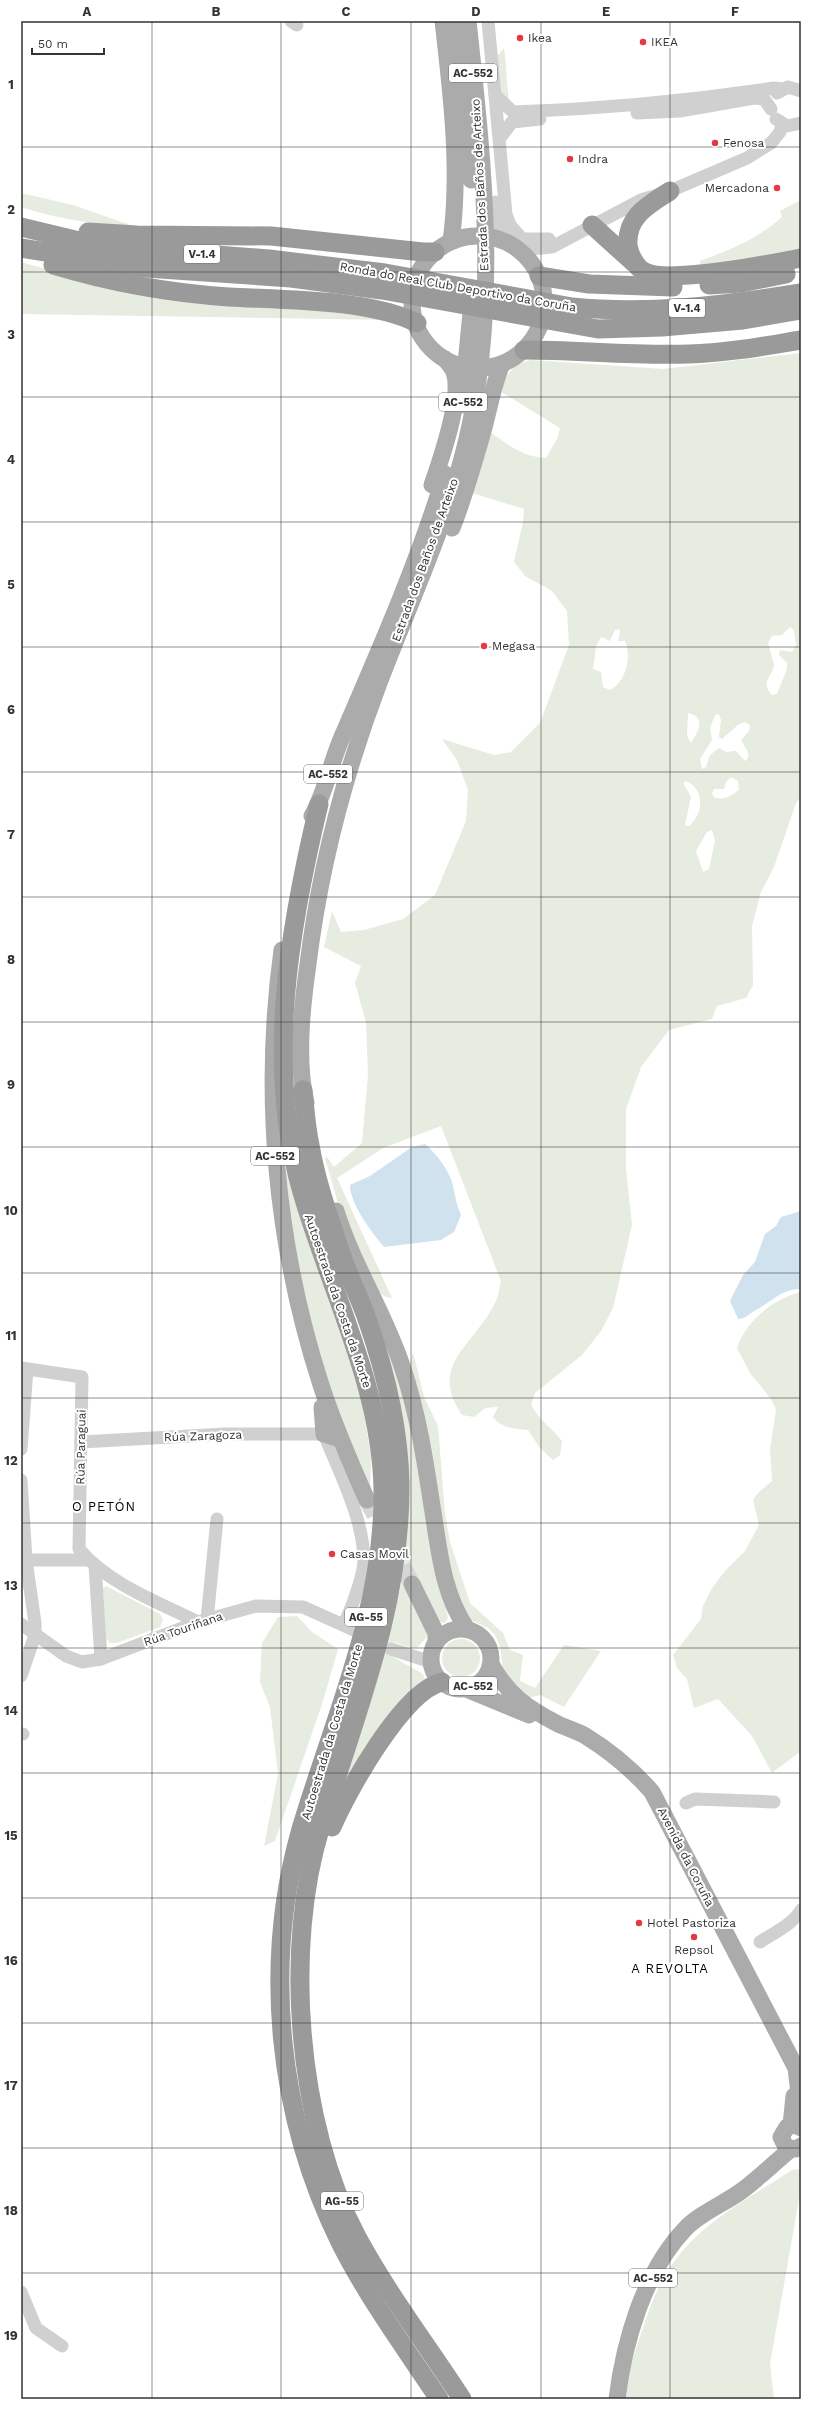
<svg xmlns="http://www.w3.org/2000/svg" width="822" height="2420" font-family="'Work Sans',sans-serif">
	<rect width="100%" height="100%" fill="#fff"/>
	<g fill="#e6ecdf" fill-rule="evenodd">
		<path d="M504,48C507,67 506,85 510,104L500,93L496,58Z"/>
		<path d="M21,193L73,205L136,227C96,225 59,219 21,207Z"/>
		<path d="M801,200V252L701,268L700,261C732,249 756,240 782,217L780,211Z"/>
		<path d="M21,262L85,280L391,320L21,314Z"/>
		<path d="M801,353V797L796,803L774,867L761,892L752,926L753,985L746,998L717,1006L712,1019L669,1030L641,1067L626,1109V1169L632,1225L613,1308L601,1331L582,1355L535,1393L531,1405C539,1420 552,1428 562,1441L560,1455L553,1460L540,1448L528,1430C516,1429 500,1428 493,1417L498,1407L485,1408L474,1417L462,1415C428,1365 473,1346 494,1305C498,1298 499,1289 501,1281L441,1126L383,1148L337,1178L392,1298L386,1297L376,1290L339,1207L325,1158L327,1157L334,1167L362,1143L368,1075L366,1022L355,983L361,966L324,947L332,911L341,932L364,930L403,919L435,895L466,821L468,790L457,760L442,739L494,755L511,752L540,723L569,645L567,611L552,591L525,576L514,562L523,522L524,509L472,493L490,432C507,444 524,458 546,458L557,439L560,428L500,391C506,374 513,364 531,360L663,369ZM790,627L794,630L796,645L792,652L780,650L779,655L787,663V669L777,694L772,695C760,683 772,677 774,665L768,643L772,636L782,635ZM619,629L620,632L618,641H625C632,657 626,682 610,690L603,687L601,672L593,669L596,647L601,637L610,641L615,630ZM688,713C707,717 698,732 691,743L687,736ZM719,714L721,720L719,737L722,739L739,724L745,722L750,725L749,731L741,740L748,752V758L745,761L736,751L726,752L719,748L710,755L706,767L702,769L700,759L712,740L710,728L715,715ZM731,777L738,781L739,789C733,796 722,801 714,797L712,794L714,789H724L726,782ZM686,781C705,789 704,814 689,826L685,825L691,797L683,783ZM712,830L715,841L709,869L703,872L696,851L707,832Z"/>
		<path d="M286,1168L308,1242L348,1351L360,1391L371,1455L370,1499L346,1441L308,1325L282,1170Z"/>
		<path d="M801,1292V1751L772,1773L752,1736L718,1699L694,1708L687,1679L677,1668L673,1655L701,1619L703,1606L712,1588L725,1571L745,1551L759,1525L753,1500L758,1493L772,1481L770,1449L776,1410L771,1399L750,1373L737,1348C746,1321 773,1299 801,1292Z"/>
		<path d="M377,1324L404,1387L448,1618L445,1623L440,1622L418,1647L412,1648L393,1642L388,1654L423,1674L425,1681L345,1784L342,1783L380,1670L400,1589L404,1559L407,1522Z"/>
		<path d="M413,1352L424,1397L438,1426L445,1514L450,1542L470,1603L503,1633L510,1650L523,1655L520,1681L535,1688L564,1645L601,1651L564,1707L540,1695L524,1699L503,1669L500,1646L495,1635L488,1628L471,1620L458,1601L409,1369Z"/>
		<path d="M106,1586L160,1614L163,1620L160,1627L117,1643H110L106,1638L103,1588Z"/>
		<path d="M297,1616L312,1632L338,1649L323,1701L275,1841L264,1846L278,1774L270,1707L260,1682L262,1643L278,1617Z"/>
		<circle cx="461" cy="1658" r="19"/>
		<path d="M801,2169V2188L770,2364L774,2399H626C627,2375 634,2354 642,2331C650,2305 661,2277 679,2255C709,2218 753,2196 792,2170Z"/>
	</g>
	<g fill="#cfe2ee">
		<path d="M425,1144C436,1154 445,1165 451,1179C455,1191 455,1202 461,1215L454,1232L441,1240L384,1247C372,1233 350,1204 350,1185L370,1176L412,1147Z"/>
		<path d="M801,1211V1289C782,1288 770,1303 754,1311C748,1315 745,1319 738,1319L730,1301L743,1275L755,1262L765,1234L776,1226L781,1217Z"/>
	</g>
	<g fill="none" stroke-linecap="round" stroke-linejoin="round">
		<path stroke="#d6d6d6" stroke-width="17" stroke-dasharray="17 8" stroke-linecap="butt" d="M367,1500L412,1584"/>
		<g stroke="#d0d0d0" stroke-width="13">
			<path d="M291,21L297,25"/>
			<path d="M488,21L506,214L510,225L522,239H549"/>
			<path d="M777,93L788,87L801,91"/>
			<path d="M495,95L513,112C601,109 687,101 774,88L783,89"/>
			<path d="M637,113L680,111L754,98L764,99L771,109"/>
			<path d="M776,119L787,126L801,123"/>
			<path d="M500,138L512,122L540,119"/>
			<path d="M496,202L499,225L505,240"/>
			<path d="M519,250L552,247L641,200L670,191L747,158L771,143L780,132L782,124"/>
			<path d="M21,1368L82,1377L79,1549C108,1584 158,1602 198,1622"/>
			<path d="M81,1442L225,1434H324C340,1474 363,1517 364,1560C364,1575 351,1610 344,1624"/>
			<path d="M21,1449L27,1369"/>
			<path d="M21,1480L26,1560L35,1623V1635L21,1676"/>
			<path d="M26,1560H88"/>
			<path d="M95,1565L101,1659"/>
			<path d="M207,1620L217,1519"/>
			<path d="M21,1624L66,1656L82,1662L101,1659L198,1622L256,1606L303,1607L354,1630"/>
			<path d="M391,1649L431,1662"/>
			<path d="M21,1734H23"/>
			<path d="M686,1803L695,1799L774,1802"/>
			<path d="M760,1942C775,1932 792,1925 801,1910"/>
			<path d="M21,2292L36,2328L62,2346"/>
		</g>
		<g stroke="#ababab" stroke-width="17">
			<path d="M443,21C451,91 461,171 451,241"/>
			<path d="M455,21L471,180"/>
			<circle cx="478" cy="302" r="66"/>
			<path d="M462,405L473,292"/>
			<path d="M432,485C441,459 463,397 454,372C452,367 448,363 445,359"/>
			<path d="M452,528C464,498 473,466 482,435C489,411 492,387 502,364"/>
			<path d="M312,816C326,791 331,762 342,737C379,651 418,563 445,474"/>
			<path d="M282,950C262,1096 276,1246 321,1385C334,1425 350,1462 367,1500"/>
			<path d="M306,1103C296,1061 302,1006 308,964C320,867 344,775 379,683C409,604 446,526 466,443C500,305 483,160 468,21"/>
			<path d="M336,1211C353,1266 386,1315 403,1369C418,1414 425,1460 432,1506C439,1548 442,1593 467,1629"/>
			<path d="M322,1407L324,1434L340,1439"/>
			<path d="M412,1584L436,1633V1643"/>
			<circle cx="461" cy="1659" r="30"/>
			<path d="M491,1664C508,1695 527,1708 558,1724C567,1728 576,1731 584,1735C610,1751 632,1769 652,1792L796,2068L801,2111"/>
			<path d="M466,1689L529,1715"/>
			<path d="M791,2125L794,2096"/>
			<path d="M801,2128L795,2125L787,2127L781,2137L786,2147L796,2149L801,2146"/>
			<path d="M617,2399C624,2342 644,2272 685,2229C699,2214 723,2204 740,2192C758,2179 774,2163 791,2149"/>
		</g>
		<g stroke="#9a9a9a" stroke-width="19">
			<path d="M670,191C649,205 626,216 628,245C629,254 636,268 645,272C669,284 771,264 801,258"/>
			<path d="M592,225L634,263"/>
			<path d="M21,227L100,246L269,259L385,273L572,307C649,315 725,305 801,293"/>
			<path d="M88,232L137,235L271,236L423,252H435"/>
			<path d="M21,248L146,268L291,278L382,290L598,329L662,327L743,320L801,310"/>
			<path d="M53,265C109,282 170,293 229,297C283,300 369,299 417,323"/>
			<path d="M539,276L589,284L673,287"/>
			<path d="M709,285L741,283L786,274"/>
			<path d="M524,350C579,350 634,356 689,354C727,353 764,346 801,340"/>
			<path d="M319,804C289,929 265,1065 302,1192C330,1290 381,1385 383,1489C385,1607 334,1718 301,1829C262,1966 278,2117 341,2244C369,2299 405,2348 439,2399"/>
			<path d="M303,1090C305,1109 306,1127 310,1145C316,1181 329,1217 340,1251C348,1275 360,1298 368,1322C386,1374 399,1429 400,1484C401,1604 356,1713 321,1826C283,1947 297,2124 357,2237C388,2294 427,2345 462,2399"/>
			<path d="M332,1827C348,1790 403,1691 442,1682"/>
		</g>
	</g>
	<path fill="none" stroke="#333" stroke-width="1" stroke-opacity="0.55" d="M152,21V2399M281,21V2399M411,21V2399M541,21V2399M670,21V2399M21,147H801M21,272H801M21,397H801M21,522H801M21,647H801M21,772H801M21,897H801M21,1022H801M21,1147H801M21,1273H801M21,1398H801M21,1523H801M21,1648H801M21,1773H801M21,1898H801M21,2023H801M21,2148H801M21,2273H801"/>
	<g fill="#e63946" stroke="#fff" stroke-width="1.5">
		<circle cx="520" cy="38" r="4"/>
		<circle cx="643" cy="42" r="4"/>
		<circle cx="715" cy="143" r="4"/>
		<circle cx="570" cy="159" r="4"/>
		<circle cx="777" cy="188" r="4"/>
		<circle cx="484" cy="646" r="4"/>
		<circle cx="332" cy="1554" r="4"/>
		<circle cx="639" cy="1923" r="4"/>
		<circle cx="694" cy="1937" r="4"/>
	</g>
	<g text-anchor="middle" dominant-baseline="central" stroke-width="4" stroke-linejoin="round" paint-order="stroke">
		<g fill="#fff" stroke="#707070" stroke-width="1">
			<rect x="449" y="64" width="48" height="18" rx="3"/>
			<rect x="184" y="245" width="36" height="18" rx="3"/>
			<rect x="669" y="299" width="36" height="18" rx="3"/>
			<rect x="439" y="393" width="48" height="18" rx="3"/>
			<rect x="304" y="765" width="48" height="18" rx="3"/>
			<rect x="251" y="1147" width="48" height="18" rx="3"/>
			<rect x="345" y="1608" width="42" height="18" rx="3"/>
			<rect x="449" y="1677" width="48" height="18" rx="3"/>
			<rect x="321" y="2192" width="42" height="18" rx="3"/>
			<rect x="629" y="2269" width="48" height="18" rx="3"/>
		</g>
		<g font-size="11" font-weight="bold" fill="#333">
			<text x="473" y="73">AC-552</text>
			<text x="202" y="254">V-1.4</text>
			<text x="687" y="308">V-1.4</text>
			<text x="463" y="402">AC-552</text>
			<text x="328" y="774">AC-552</text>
			<text x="275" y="1156">AC-552</text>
			<text x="366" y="1617">AG-55</text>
			<text x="473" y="1686">AC-552</text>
			<text x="342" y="2201">AG-55</text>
			<text x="653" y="2278">AC-552</text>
		</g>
		<g font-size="12" fill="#333" stroke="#fff" text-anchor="start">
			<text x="528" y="38">Ikea</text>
			<text x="651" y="42">IKEA</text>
			<text x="723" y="143">Fenosa</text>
			<text x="578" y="159">Indra</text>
			<text x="769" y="188" text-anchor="end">Mercadona</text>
			<text x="492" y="646">Megasa</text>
			<text x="340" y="1554">Casas Movil</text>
			<text x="647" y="1923">Hotel Pastoriza</text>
			<text x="694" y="1950" text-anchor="middle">Repsol</text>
		</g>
		<g font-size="12" fill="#333" stroke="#fff">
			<text transform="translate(480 185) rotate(-93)">Estrada dos Baños de Arteixo</text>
			<text transform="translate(458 287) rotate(10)">Ronda do Real Club Deportivo da Coruña</text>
			<text transform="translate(425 560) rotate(-70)">Estrada dos Baños de Arteixo</text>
			<text transform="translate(338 1301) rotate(71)">Autoestrada da Costa da Morte</text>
			<text transform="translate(203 1436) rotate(-2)">Rúa Zaragoza</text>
			<text transform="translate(81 1447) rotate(-89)">Rúa Paraguai</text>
			<text transform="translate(183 1629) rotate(-19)">Rúa Touriñana</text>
			<text transform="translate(332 1732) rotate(-73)">Autoestrada da Costa da Morte</text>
			<text transform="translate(686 1857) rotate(63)">Avenida da Coruña</text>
		</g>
		<g font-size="13" letter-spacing="1" fill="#000" stroke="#fff">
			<text x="104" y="1506">O PETÓN</text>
			<text x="670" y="1968">A REVOLTA</text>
		</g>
	</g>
	<rect width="822" height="2420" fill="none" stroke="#ffffff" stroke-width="44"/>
	<path d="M32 48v6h72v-6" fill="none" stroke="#333333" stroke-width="2"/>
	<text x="38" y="48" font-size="12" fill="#333333" stroke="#ffffff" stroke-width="3" paint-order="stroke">50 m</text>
	<rect x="22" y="22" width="778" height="2376" fill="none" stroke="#333" stroke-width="1.5"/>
	<g font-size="13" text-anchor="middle" font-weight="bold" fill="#333">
		<text x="87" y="16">A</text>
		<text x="216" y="16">B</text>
		<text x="346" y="16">C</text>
		<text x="476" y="16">D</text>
		<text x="606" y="16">E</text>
		<text x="735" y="16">F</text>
		<text x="11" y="89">1</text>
		<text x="11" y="214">2</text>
		<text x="11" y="339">3</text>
		<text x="11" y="464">4</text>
		<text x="11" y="589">5</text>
		<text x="11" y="714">6</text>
		<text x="11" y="839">7</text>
		<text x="11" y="964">8</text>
		<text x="11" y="1089">9</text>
		<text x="11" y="1215">10</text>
		<text x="11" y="1340">11</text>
		<text x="11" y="1465">12</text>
		<text x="11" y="1590">13</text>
		<text x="11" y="1715">14</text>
		<text x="11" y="1840">15</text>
		<text x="11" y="1965">16</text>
		<text x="11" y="2090">17</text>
		<text x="11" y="2215">18</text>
		<text x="11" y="2340">19</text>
	</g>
</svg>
